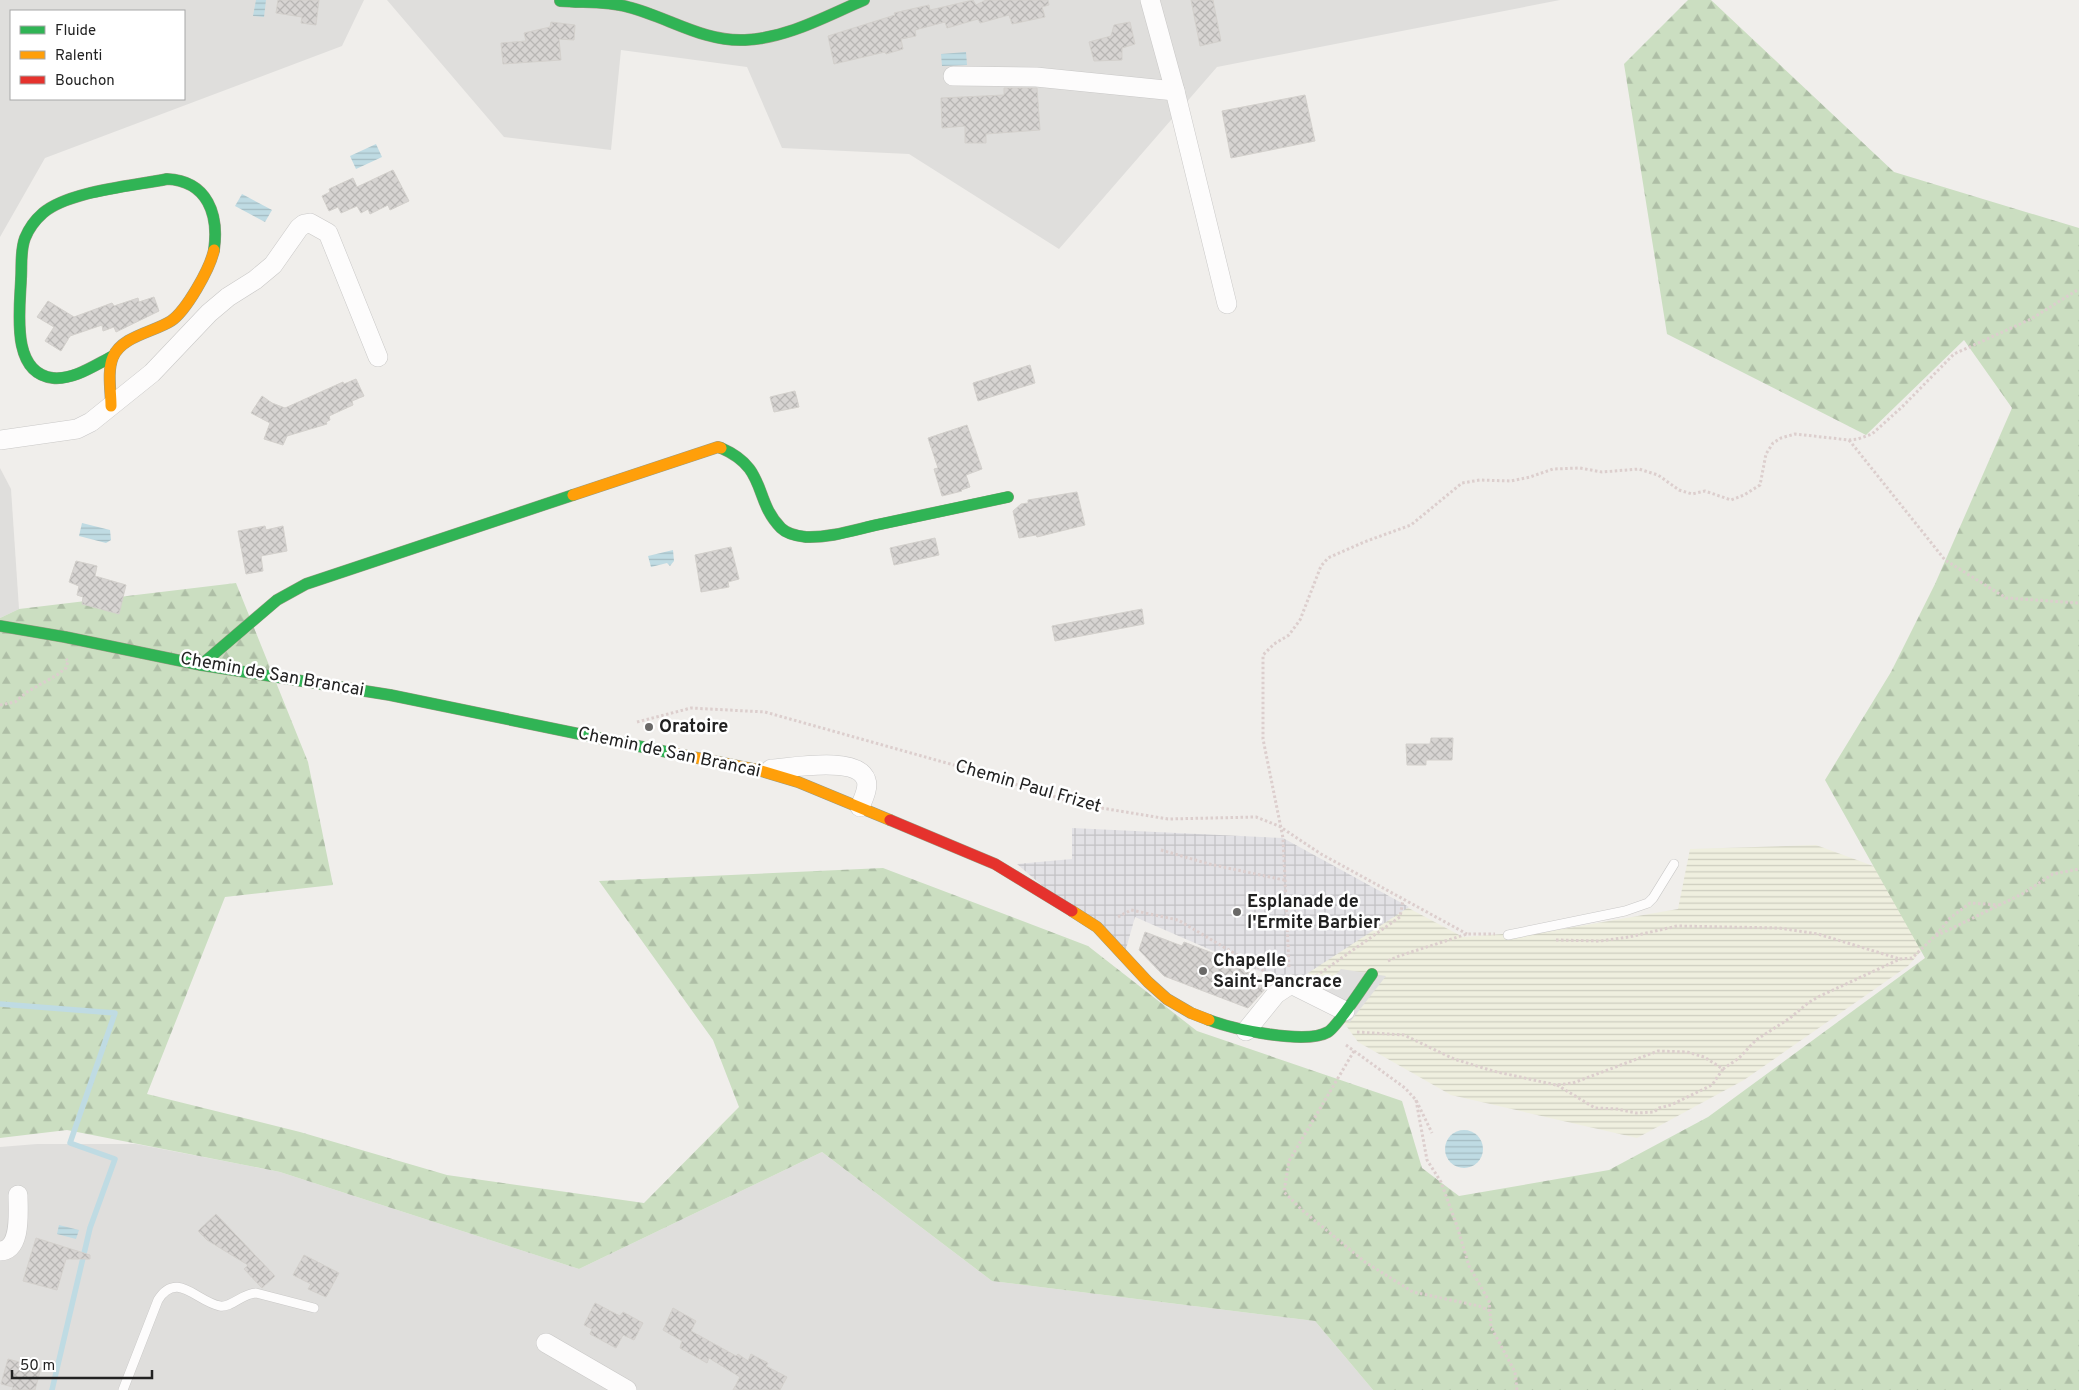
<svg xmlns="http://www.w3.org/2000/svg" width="2079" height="1390" font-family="Overpass,sans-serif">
	<defs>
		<pattern id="farmland-rules" width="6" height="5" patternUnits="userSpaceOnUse" patternTransform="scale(1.25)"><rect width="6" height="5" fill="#efefdf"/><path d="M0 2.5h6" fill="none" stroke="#cdcdbf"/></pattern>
		<pattern id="forest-firs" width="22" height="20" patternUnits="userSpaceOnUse" patternTransform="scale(1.25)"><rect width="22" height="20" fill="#cbdec1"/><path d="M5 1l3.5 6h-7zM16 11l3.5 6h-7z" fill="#aebea6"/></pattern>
		<pattern id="plaza-grid" width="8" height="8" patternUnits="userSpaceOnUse" patternTransform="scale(1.25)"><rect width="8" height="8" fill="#e2e1e5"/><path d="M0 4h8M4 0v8" fill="none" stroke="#c2c1c4"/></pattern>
		<pattern id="water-rules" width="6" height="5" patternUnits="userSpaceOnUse" patternTransform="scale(1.25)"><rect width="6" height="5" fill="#bfdbe3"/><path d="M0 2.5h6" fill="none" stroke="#a4bcc2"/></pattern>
		<pattern id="building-cross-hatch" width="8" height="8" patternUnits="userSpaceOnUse" patternTransform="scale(1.25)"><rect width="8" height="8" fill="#d7d4d2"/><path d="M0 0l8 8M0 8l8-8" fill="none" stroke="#b8b6b4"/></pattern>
	</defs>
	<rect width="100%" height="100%" fill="#f0eeeb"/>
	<g fill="#dfdedc" fill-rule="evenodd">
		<path d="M0,0H364L342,46L45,158L0,237ZM11,11H184V99H11Z"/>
		<path d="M387,0H1560L1217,67L1059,249L909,154L782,148L747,67L621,50L611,150L504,137Z"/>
		<path d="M0,468L11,489L19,609L0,618Z"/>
		<path d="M37,1144H136L280,1172L579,1269L822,1152L992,1281L1315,1321L1373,1390H0V1147Z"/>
	</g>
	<path fill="url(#farmland-rules)" d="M1286,843L1463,937L1557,930L1678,909L1690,849L1816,845L1966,900L1908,966L1744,1080L1637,1138L1451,1095L1358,1042L1296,957Z"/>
	<path fill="url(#forest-firs)" d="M1688,0H1711L1894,172L2079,228V1390H1373L1315,1321L992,1281L822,1152L579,1269L280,1172L67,1130L0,1138V618L19,609L236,583L308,762L333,885L225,897L147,1094L300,1132L447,1175L644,1203L739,1107L713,1040L599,881L883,868L1088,946L1197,1031L1402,1101L1422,1168L1459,1196L1609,1170L1708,1117L1925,958L1825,780L1891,672L1935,584L2012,408L1964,340L1866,435L1667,334L1624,64Z"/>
	<path fill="#e0dfde" d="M1341,969L1386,976L1350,1022L1312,1000Z"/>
	<path fill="url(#plaza-grid)" d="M1072,828L1283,838L1409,907L1276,994L1266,974L1135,917L1124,956L1017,864L1072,859Z"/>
	<g fill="url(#water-rules)">
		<path d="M256,0H266L264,17L253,16Z"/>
		<path d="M966,52L967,65L942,66L941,54Z"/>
		<path d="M376,144L382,157L356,169L350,156Z"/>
		<path d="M242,194L272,210L265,222L235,206Z"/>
		<path d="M82,523L110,530L111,540L106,543L79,536Z"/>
		<path d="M673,550L674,561L670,566L667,563L651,567L648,556Z"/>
		<circle cx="1464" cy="1149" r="19"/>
		<path d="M59,1225L79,1230L76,1239L57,1234Z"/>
	</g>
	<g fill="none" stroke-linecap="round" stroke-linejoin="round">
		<path stroke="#bfdbe3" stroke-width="5.5" d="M0,1004L115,1013L70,1143L115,1159L90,1228L52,1390"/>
	</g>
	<g fill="url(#building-cross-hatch)" stroke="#d3d0cc">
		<path d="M278,0H319L316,25L301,23L302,17L276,13Z"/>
		<path d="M973,0L976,5L986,0H1048L1049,5L1042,7L1045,17L1012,24L1009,15L980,23L978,19L947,28L945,22L915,30L916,36L901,39L903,49L886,54L885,52L834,64L828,36L895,15L894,13L929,5L930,10Z"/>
		<path d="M1191,0H1213L1221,41L1200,46Z"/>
		<path d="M551,22L575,25L574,40L559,39L561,60L503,64L501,43L526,41L524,33L550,27Z"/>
		<path d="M1130,22L1135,44L1122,48V60L1094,61L1089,42L1111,36L1114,25Z"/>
		<path d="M1004,88H1037L1040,130L986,134V143H965V126L942,128L941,98L1004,95Z"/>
		<path d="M1305,95L1315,141L1231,158L1222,111Z"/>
		<path d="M393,170L409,201L390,210L388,205L370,214L368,209L361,213L357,206L341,213L338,207L329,211L322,196L330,192L329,189L353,178L357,187Z"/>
		<path d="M154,297L159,311L116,332L114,327L103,331L102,325L70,336L61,351L45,341L54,327L37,317L48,301L74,317L112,303L114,306L138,298L139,302Z"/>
		<path d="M1030,365L1035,383L978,401L973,383Z"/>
		<path d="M356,379L364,396L352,401L353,405L329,416L330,420L326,422L327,424L287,436L283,445L264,439L270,423L251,413L262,396L272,403L285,408L343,382L344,384Z"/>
		<path d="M795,391L799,407L774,412L770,397Z"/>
		<path d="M967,425L982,469L966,475L970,487L961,490L962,491L942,496L934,469L938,468L928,438Z"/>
		<path d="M1077,492L1085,525L1037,537L1036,535L1019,538L1013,511L1021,504L1028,503V500Z"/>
		<path d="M265,526L266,530L283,526L287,551L261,556L263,571L246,574L238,531Z"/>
		<path d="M935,538L939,555L894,565L890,548Z"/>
		<path d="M731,547L739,579L728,582L729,587L701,592L695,555Z"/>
		<path d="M76,561L97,566L95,576L126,585L119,614L82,604L83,597L77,595L79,586L69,582Z"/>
		<path d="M1142,609L1144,624L1055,641L1052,626Z"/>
		<path d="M1431,738H1453L1452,760H1426V765H1407L1406,744H1430Z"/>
		<path d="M1145,932L1182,946L1184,942L1220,956L1219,960L1258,976L1266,988L1248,1008L1164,976L1139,950Z"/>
		<path d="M216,1214L275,1276L262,1288L244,1269L248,1265L207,1240L198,1231Z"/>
		<path d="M36,1238L90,1255V1259H66L57,1290L23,1281Z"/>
		<path d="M304,1255L339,1273L326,1297L308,1289L311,1284L293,1275Z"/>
		<path d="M595,1303L620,1316L623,1312L643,1323L634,1340L623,1335L616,1348L590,1334L592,1329L584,1325Z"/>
		<path d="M673,1308L696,1321L691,1331L736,1356L738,1354L748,1361L751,1354L768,1363L766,1366L787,1377L780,1390H733L740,1377L709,1358L707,1363L680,1348L682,1341L663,1330Z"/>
		<path d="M8,1359L41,1368L35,1390H12L13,1387L1,1384Z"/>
	</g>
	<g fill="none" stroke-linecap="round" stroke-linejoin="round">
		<g stroke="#c9c8c7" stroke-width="10">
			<g id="lane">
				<path d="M1508,935L1625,911L1648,903L1653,898L1674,864"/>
				<path d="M123,1390L158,1300C177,1270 197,1302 220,1306C231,1308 243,1293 256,1293L314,1308"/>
			</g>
		</g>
		<g stroke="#c9c8c7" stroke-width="20">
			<g id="street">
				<path d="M1150,0L1175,91L1227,304"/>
				<path d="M953,76L1036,77L1175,91"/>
				<path d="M0,440L77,429L91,422L152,373L209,313L228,297L255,280L273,265L299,228L304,224L310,223L328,233L378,357"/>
				<path d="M771,769C791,768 858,755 866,780C869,788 863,799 860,807"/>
				<path d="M1246,1031L1276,994L1291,984L1345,1011"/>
				<path d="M0,1251C22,1250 18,1212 18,1195"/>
				<path d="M546,1343L627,1390"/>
			</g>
		</g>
		<g stroke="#999a82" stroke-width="12">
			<g id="fast">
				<path d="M560,1C583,3 606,1 628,7C668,17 703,42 745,40C788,38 826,16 864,0"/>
				<path d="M113,356C95,365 74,380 53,378C10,373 20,309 21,279C22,266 20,251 25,238C29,228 35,220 43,213C69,191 133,186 167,179C208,181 219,215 214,250"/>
				<path d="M721,448C768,468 753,500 781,528C787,534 797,536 806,537C831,538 857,529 881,524C923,515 966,506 1008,497"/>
				<path d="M0,626L65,637L201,665L390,695L672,753"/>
				<path d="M201,665L277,600L306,584L573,495"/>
				<path d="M1209,1020C1232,1029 1306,1045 1328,1032C1337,1027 1364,985 1372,974"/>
			</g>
		</g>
		<g stroke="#999a82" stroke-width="12">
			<g id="slow">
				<path d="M111,406C111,391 107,371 113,357C122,336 154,332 171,321C186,311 210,269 214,250"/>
				<path d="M573,495L718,447L721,448"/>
				<path d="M672,753L758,770L798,782L890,820"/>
				<path d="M1072,911L1097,927L1148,982L1167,999L1191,1013L1209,1020"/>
			</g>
		</g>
		<g stroke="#999a82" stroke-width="12">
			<path id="jam" d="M890,820L995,864L1072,911"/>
		</g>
		<g stroke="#dccecd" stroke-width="3" stroke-dasharray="2.5 2.5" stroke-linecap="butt">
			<path d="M1849,440L1945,560L2006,598L2079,603"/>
			<path d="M0,705L15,702L27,692L57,675L66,668L68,661L66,659"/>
			<path d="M637,722L691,708L765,712L968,769L1077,804L1168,819L1256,817L1279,826L1321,854L1467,934"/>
			<path d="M1161,850L1209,864L1284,880"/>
			<path d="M1118,917L1131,910L1178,920L1271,975"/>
			<path d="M1936,935L1950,918L1970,903L2000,905"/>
			<path d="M1556,940L1600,941L1629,937L1677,926L1779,928L1818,934L1900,959"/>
			<path d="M1388,961L1399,956L1467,934H1495"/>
			<path d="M1289,967L1283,838L1263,739V655L1274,644L1289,635L1300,620L1321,566L1328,558L1364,542L1411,525L1462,483L1480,480L1511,481L1530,477L1553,469L1580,468L1602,472L1639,469L1658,475L1679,490L1692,494L1705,491L1731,500L1744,495L1760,485L1766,454L1773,443L1781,438L1795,434L1849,440L1858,439L1872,434L1902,407L1954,354L2031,319L2079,289"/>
			<path d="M1316,976L1400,917L1403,900"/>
			<path d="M1357,1032L1404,1035L1454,1059L1493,1071L1556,1085L1573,1083L1658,1051L1687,1052L1704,1057L1723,1069L1739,1058L1756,1040L1790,1018L1808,1003L1820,996L1900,959L1912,958L1934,937L2022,894L2053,874L2079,869"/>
			<path d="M1346,1045L1405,1088L1416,1100L1432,1133"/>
			<path d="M1354,1051L1289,1161L1284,1192L1302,1210L1365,1262L1413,1292L1479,1306L1490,1311L1491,1327L1515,1372L1517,1390"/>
			<path d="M1557,1085L1595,1108L1617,1109L1636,1113L1654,1112L1659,1108L1671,1105L1712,1085L1723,1069"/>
			<path d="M1416,1100L1427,1160L1441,1182L1457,1226L1469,1266L1489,1301L1490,1311"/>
		</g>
		<use href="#lane" stroke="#fdfcfc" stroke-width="9"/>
		<use href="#street" stroke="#fdfcfc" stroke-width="19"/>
		<use href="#fast" stroke="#30b455" stroke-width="11"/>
		<use href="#slow" stroke="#ff9f0a" stroke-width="11"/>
		<use href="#jam" stroke="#e5322d" stroke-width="11"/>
	</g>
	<g fill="#6a6968" stroke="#fff" stroke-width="2">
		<circle cx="649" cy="727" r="5"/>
		<circle cx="1237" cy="912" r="5"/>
		<circle cx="1203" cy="971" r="5"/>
	</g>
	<g text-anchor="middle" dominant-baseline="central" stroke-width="5" stroke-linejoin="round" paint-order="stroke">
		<g font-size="18" fill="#222" stroke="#fff">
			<text transform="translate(272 675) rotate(10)">Chemin de San Brancai</text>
			<text transform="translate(669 753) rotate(12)">Chemin de San Brancai</text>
			<text transform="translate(1028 787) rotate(16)">Chemin Paul Frizet</text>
		</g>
		<g font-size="18" font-weight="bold" fill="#222" stroke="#fff" text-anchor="start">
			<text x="659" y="727">Oratoire</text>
			<text x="1247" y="902">Esplanade de<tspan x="1247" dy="21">l'Ermite Barbier</tspan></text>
			<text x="1213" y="961">Chapelle<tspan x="1213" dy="21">Saint-Pancrace</tspan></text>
		</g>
	</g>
	<rect x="10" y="10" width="175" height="90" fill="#ffffff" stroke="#a7a7a7"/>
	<rect x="20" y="26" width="25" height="8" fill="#30b455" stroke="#a7a7a7"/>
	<text x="55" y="35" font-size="15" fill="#222222">Fluide</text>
	<rect x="20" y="51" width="25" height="8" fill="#ff9f0a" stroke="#a7a7a7"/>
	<text x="55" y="60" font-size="15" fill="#222222">Ralenti</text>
	<rect x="20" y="76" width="25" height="8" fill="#e5322d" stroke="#a7a7a7"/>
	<text x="55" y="85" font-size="15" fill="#222222">Bouchon</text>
	<path d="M12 1370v8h140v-8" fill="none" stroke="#222222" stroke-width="2.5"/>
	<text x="20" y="1370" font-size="15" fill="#222222" stroke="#ffffff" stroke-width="4" paint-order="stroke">50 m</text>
</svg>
